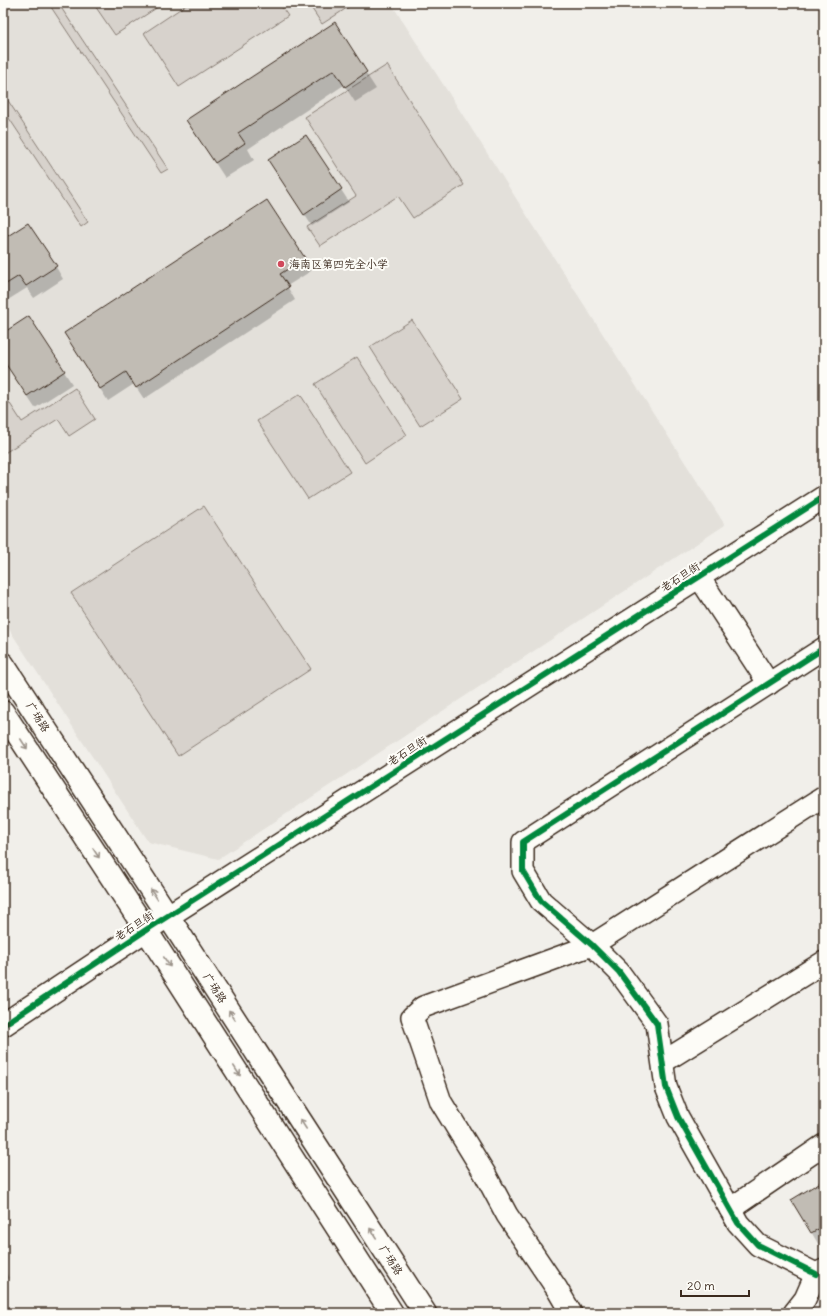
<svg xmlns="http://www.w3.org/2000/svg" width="827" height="1316" font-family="Delius,'LXGW WenKai TC',sans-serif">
	<rect width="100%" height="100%" fill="#f1efea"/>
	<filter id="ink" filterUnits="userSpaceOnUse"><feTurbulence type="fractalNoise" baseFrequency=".025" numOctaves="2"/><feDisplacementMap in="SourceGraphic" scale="8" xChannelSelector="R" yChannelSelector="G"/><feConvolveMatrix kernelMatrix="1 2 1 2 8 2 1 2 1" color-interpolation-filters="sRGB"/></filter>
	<g filter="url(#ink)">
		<path fill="#e3e0da" d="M3,3H391L725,525L218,859L148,842L3,620Z"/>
		<g fill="#d7d2cc" stroke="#897e75">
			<path d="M51,3H58L168,169L161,173L49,4Z"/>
			<path d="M93,3H164L115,35Z"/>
			<path d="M189,3H279L288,16L179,87L144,33Z"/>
			<path d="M308,3H349L350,6L322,24Z"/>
			<path d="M387,65L464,185L413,218L398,196L320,246L307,227L356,196L305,117Z"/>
			<path d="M3,93L88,222L81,227L3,109Z"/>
			<path d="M412,320L463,399L420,426L370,347Z"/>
			<path d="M357,357L407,435L365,463L315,384Z"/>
			<path d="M75,388L95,419L69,436L58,419L3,454V393L22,422Z"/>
			<path d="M300,394L350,472L308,499L257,421Z"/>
			<path d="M204,506L311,669L178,756L71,593Z"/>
		</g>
		<g fill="#0003">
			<path d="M334,24L376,89L355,102L344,85L248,149L254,160L225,178L187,120Z"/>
			<path d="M306,136L349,202L312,226L269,160Z"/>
			<path d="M3,240L56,267L63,279L34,298L27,288L3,303Z"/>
			<path d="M304,258L311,271L287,286L295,300L144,399L134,384L108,401L65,334Z"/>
			<path d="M29,317L72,384L35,408L3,360V334Z"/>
			<path d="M824,1181V1254L806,1223Z"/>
			<path d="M3,1268L9,1278L3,1282Z"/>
		</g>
		<g fill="#c1bcb4" stroke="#3b2a1e">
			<path d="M335,22L367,72L345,87L334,70L238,133L245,143L215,163L186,120Z"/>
			<path d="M306,135L342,189L304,215L268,160Z"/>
			<path d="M267,200L305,258L280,274L289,287L136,388L126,372L100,389L64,333Z"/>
			<path d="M28,223L57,266L26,286L19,276L3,286V239Z"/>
			<path d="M29,316L65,371L27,396L3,360V333Z"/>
			<path d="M824,1180V1226L811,1233L791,1200Z"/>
		</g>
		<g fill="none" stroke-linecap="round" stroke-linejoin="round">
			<g stroke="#3b2a1e" stroke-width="24">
				<g id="minor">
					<path d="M699,577L769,684"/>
					<path d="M663,1062L824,962"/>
					<path d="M730,1209L824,1145"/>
					<path d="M816,1274L758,1245L738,1223L678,1117L666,1087L657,1024L619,972L592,945L541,901L523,871V842L824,648"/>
					<path d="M571,1313L557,1289L507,1215L485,1174L441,1102L412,1017L423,1007L592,945L824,797"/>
					<path d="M794,1313L805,1299L816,1274L824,1270"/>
				</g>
			</g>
			<g stroke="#3b2a1e" stroke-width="25">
				<g id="tertiary">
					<path d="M3,664L168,916L425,1313"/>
					<path d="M3,712L146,930L392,1313"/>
					<path d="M3,1025L146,930L824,497"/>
				</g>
			</g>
			<use href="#minor" stroke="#fdfcf7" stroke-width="21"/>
			<use href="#tertiary" stroke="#fdfcf7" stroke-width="22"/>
			<g stroke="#fdfcf7" stroke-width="8">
				<g id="cycleway">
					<path d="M3,1025L146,930L824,497"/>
					<path d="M816,1274L758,1245L738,1223L678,1117L666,1087L657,1024L619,972L592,945L541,901L523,871V842L824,648"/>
				</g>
			</g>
			<use href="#cycleway" stroke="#00873e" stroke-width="6"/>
		</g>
		<defs><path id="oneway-shaft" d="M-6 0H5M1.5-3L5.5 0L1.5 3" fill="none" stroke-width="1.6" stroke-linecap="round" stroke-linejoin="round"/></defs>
		<g stroke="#9c938a">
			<use href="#oneway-shaft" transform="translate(24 744) rotate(57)"/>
			<use href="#oneway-shaft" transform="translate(96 853) rotate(57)"/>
			<use href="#oneway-shaft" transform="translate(154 894) rotate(-123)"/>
			<use href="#oneway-shaft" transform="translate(167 962) rotate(57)"/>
			<use href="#oneway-shaft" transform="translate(232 1015) rotate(-123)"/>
			<use href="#oneway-shaft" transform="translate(237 1071) rotate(57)"/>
			<use href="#oneway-shaft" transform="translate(303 1124) rotate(-123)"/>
			<use href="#oneway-shaft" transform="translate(373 1233) rotate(-123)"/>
		</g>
	</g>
	<circle fill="#d1495b" stroke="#fdfcf7" stroke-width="1.5" cx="281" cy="264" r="4"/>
	<g text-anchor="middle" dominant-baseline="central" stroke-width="4" stroke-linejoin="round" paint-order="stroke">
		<g font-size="11" fill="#3b2a1e" stroke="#fdfcf7" text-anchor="start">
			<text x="289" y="264">海南区第四完全小学</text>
		</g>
		<g font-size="11" fill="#3b2a1e" stroke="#fdfcf7">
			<text transform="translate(680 577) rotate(-33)">老石旦街</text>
			<text transform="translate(38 717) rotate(57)">广场路</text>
			<text transform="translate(407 751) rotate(-33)">老石旦街</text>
			<text transform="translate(134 926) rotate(-33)">老石旦街</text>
			<text transform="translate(215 988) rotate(57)">广场路</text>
			<text transform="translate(391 1260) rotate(57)">广场路</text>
		</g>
	</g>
	<rect width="827" height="1316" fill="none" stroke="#fdfcf7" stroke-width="16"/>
	<rect x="8" y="8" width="811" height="1300" fill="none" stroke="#3b2a1e" stroke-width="1.5" filter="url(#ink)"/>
	<path d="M681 1290v6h68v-6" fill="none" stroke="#3b2a1e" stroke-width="2"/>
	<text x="687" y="1290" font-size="12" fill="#3b2a1e" stroke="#fdfcf7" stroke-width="3" paint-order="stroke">20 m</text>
</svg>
